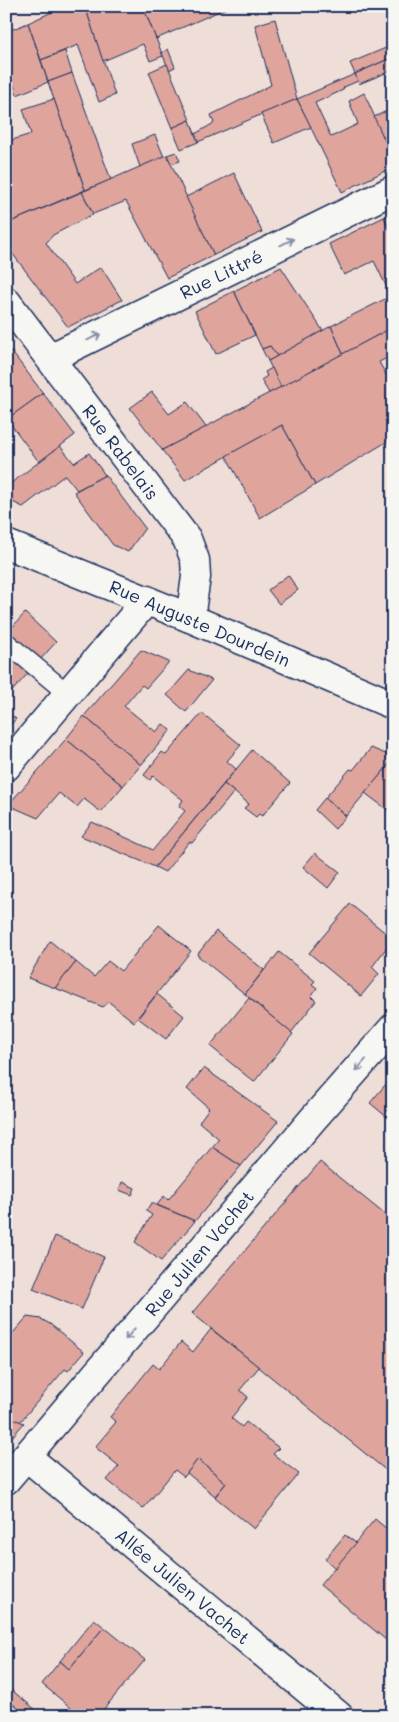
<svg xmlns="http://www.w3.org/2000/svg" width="399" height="1722" font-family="Mali,sans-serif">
	<rect width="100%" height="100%" fill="#efded8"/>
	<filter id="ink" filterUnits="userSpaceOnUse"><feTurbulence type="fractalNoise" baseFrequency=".02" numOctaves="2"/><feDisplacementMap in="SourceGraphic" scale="10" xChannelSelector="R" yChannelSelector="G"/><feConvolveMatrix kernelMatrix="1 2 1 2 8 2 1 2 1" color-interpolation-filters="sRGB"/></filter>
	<g filter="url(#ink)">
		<g fill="#dfa59d" stroke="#1b2f5e">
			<path d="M65,6H85L115,95L99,102L78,45L41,60L28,23Z"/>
			<path d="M85,6H143L163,56L150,61L143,44L103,61Z"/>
			<path d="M143,6H231L156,39Z"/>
			<path d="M275,19L297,99L198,142L195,134L214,123L211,115L271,85L255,25Z"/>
			<path d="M28,23L48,82L17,95L6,61V32Z"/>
			<path d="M393,45V57L355,74L350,63Z"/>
			<path d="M168,49L175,67L169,70L162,53Z"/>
			<path d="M65,51L72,73L48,82L41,60Z"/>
			<path d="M393,57V70L359,84L355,74Z"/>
			<path d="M167,64L190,120L172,128L149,72Z"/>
			<path d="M72,73L111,180L85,190L48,82Z"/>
			<path d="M355,74L358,81L344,87L343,90L315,103L331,137L358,124L349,101L364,93L393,158V167L342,192L297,99Z"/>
			<path d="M54,99L85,190L6,224V178L8,177L6,171V142L31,134L23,109Z"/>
			<path d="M297,99L311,127L274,143L261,114Z"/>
			<path d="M393,108V158L374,117Z"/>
			<path d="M190,120L198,142L181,149L172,128Z"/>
			<path d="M155,135L164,157L140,167L132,144Z"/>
			<path d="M176,152L180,161L171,164L167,155Z"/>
			<path d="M167,155L214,255L167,278L126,201L93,214L82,192Z"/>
			<path d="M234,173L262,232L214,255L186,197Z"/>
			<path d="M82,192L93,214L53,235L46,243L75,284L101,267L122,300L68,327L6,245V224Z"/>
			<path d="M393,213V238L384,217Z"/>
			<path d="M384,217L393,238V300L374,261L344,275L329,244Z"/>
			<path d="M281,267L323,331L277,356L270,346L262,349L234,291Z"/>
			<path d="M234,291L255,335L216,354L195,311Z"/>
			<path d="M391,296L393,300V327L343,354L331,326Z"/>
			<path d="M331,326L343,354L281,387L268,361Z"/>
			<path d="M393,327V355L379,362L393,387V438L315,485L282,425L185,480L162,450Z"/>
			<path d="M270,346L277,356L268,361L262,349Z"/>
			<path d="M11,351L43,393L6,420V355Z"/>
			<path d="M272,368L281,387L269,393L261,380L267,376L265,372Z"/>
			<path d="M152,392L169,414L187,402L206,427L162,450L130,408Z"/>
			<path d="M43,393L75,435L39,462L7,419Z"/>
			<path d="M282,425L315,485L260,518L226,456Z"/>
			<path d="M60,446L74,463L89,453L105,475L77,490L65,475L23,507L6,499V487Z"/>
			<path d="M105,475L145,528L128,552L113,545L74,492Z"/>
			<path d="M288,575L298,590L279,604L268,590Z"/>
			<path d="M25,613L56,642L6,698V634Z"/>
			<path d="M141,650L169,662L146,688L142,685L124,706L156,732L163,724L171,730L141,765L84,716Z"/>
			<path d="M189,670L212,680L186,712L167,695Z"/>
			<path d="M6,711L16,719L6,730Z"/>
			<path d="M202,713L241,745L227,761L236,769L155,867L81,836L92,822L153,850L185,811L179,806L183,800L153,776L150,780L144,775L162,752L166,755Z"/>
			<path d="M84,716L141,765L123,786L66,739Z"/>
			<path d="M66,739L123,786L101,812L84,799L77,807L59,793L38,818L8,805Z"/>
			<path d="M371,748L393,757V760L346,816L325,798L350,769L353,770Z"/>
			<path d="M252,750L290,783L262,816L259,814L256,817L244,808L249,804L224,784Z"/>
			<path d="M393,760V814L365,793Z"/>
			<path d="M224,784L234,792L192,843L189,842L165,872L155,867Z"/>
			<path d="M325,798L346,816L335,829L315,810Z"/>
			<path d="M315,853L340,872L328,888L303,867Z"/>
			<path d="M350,904L393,939L372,967L379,974L361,996L309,953Z"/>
			<path d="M159,925L191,951L134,1022L109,1002L103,1007L55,988L76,962L94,977L108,961L121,971Z"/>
			<path d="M216,931L264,970L245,994L197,955Z"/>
			<path d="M50,941L76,962L55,988L28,978Z"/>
			<path d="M279,952L315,981L312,984L317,988L311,996L316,1001L291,1033L245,994Z"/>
			<path d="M157,994L184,1016L166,1039L138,1018Z"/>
			<path d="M249,998L293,1034L254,1082L210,1046Z"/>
			<path d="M204,1068L278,1121L241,1166L212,1147L219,1139L199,1122L209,1108L187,1089Z"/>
			<path d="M391,1078L393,1079V1122L370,1103Z"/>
			<path d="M212,1147L241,1166L195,1221L157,1205L164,1196L168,1200Z"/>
			<path d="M320,1162L393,1221V1476L192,1313Z"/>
			<path d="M122,1182L135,1188L132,1195L119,1190Z"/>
			<path d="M151,1203L195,1221L161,1261L135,1242L152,1215L146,1211Z"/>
			<path d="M55,1236L104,1257L82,1309L33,1289Z"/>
			<path d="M27,1317L41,1319L50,1324L84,1352L68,1371L65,1369L20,1422L6,1416V1341Z"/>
			<path d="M211,1329L259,1367L240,1390L248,1397L231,1418L242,1427L246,1422L279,1448L273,1454L299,1474L254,1529L215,1497L226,1483L198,1459L184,1477L175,1470L143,1509L107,1480L119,1466L95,1447L116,1422L110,1417L153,1364L159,1369L181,1342L193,1352Z"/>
			<path d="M6,1416L24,1423L6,1444Z"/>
			<path d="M198,1459L226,1483L215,1496L187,1473Z"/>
			<path d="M375,1519L393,1534V1631L386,1640L320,1585Z"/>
			<path d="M345,1535L356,1543L335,1568L325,1559Z"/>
			<path d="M94,1619L104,1627L69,1669L60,1661Z"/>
			<path d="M104,1627L145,1660L98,1716H81L42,1684L60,1661L69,1669Z"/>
			<path d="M9,1688L36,1710L31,1716H27L6,1698V1691Z"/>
		</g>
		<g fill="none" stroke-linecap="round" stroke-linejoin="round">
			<g stroke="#1b2f5e" stroke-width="21">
				<path id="service" d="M6,642L68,694"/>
			</g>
			<g stroke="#1b2f5e" stroke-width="31">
				<g id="minor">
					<path d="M6,301L187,539L195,560L196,577L190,618"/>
					<path d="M50,358L393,190"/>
					<path d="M6,544L190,618L393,705"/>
					<path d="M6,767L147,600"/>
					<path d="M26,1456L339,1716"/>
					<path d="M6,1480L313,1119L393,1028"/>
				</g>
			</g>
			<use href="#service" stroke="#f6f6f2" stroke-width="18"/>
			<use href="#minor" stroke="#f6f6f2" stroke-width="28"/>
		</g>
		<defs><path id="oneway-shaft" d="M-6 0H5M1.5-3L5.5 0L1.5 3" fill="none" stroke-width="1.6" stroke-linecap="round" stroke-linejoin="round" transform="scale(1.25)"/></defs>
		<g stroke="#8892a8">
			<use href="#oneway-shaft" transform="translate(287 242) rotate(-26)"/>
			<use href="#oneway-shaft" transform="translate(94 337) rotate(-26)"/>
			<use href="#oneway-shaft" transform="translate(361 1065) rotate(131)"/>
			<use href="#oneway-shaft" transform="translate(130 1334) rotate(130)"/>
		</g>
	</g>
	<g text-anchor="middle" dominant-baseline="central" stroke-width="4" stroke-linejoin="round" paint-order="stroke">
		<g font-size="18" fill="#1b2f5e" stroke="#f6f6f2">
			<text transform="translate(221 274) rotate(-26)">Rue Littré</text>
			<text transform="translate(121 452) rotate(53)">Rue Rabelais</text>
			<text transform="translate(200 623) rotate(23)">Rue Auguste Dourdein</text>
			<text transform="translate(199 1253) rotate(-50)">Rue Julien Vachet</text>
			<text transform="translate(183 1586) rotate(40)">Allée Julien Vachet</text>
		</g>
	</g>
	<rect width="399" height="1722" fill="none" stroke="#f6f6f2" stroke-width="25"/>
	<rect x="12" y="12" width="374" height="1697" fill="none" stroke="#1b2f5e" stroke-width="2" filter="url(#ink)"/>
</svg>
